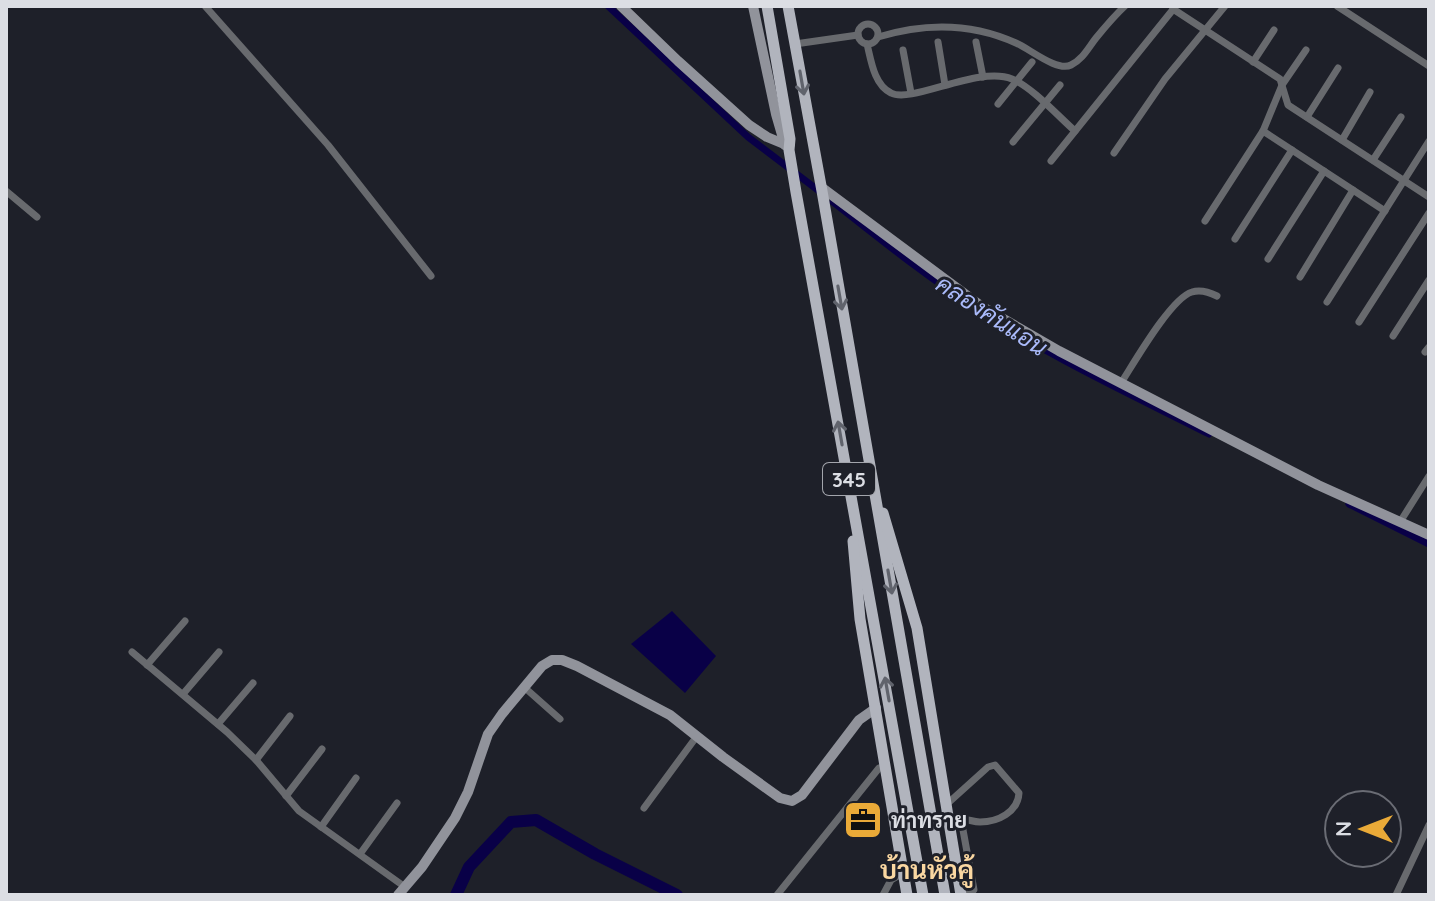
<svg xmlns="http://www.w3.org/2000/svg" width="1435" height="901" font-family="Quicksand,Sarabun,sans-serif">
	<rect width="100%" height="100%" fill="#1e2029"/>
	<path fill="#090047" d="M672,611L716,656L685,693L631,644Z"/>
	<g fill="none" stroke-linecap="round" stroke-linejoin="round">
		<g stroke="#090047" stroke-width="7">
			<path d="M608,6L748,137L823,194"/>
			<path d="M833,202C878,237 923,274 971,305C1046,355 1128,393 1209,434"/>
			<path d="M1349,504L1429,544"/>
		</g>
		<path stroke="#090047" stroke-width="12" d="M456,895L469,867L511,822L536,820L595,854L677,895"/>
		<g stroke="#686a6e" stroke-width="7">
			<path d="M205,6L328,145L431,276"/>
			<path d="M1337,6L1429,66"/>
			<path d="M1173,9L1280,79L1288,105L1429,197"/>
			<circle cx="868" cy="34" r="10"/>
			<path d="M878,37C924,23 972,23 1016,43C1030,49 1057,72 1071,65C1083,59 1088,48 1096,38C1105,27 1114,16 1125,6"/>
			<path d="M938,42L945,85"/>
			<path d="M976,42L983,77"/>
			<path d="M795,44L858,35"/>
			<path d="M867,44C871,60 874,85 891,93C912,104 979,65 1012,79C1032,87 1058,116 1075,131"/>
			<path d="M903,50L911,93"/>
			<path d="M1253,62L1274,30"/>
			<path d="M998,104L1032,62"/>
			<path d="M1307,117L1338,68"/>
			<path d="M1263,131L1385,211"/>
			<path d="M1342,140L1370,92"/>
			<path d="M1013,142L1060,85"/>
			<path d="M1114,153L1165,79L1225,6"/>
			<path d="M1373,160L1401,117"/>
			<path d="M1051,161L1175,7"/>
			<path d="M6,191L37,217"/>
			<path d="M1205,221L1263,131L1282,85L1306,50"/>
			<path d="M1235,239L1292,150"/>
			<path d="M1268,259L1324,171"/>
			<path d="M1300,277L1353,190"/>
			<path d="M1327,302L1429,141"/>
			<path d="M1359,322L1429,213"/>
			<path d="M1393,336L1429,280"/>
			<path d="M1425,352L1429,347"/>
			<path d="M1121,383C1134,363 1171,298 1192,292C1201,289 1209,292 1217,296"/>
			<path d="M1400,522L1429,476"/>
			<path d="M132,652L227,732L256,760L299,811L405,887"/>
			<path d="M147,665L185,621"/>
			<path d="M524,687L560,719"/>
			<path d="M183,694L219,652"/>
			<path d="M218,724L253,683"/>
			<path d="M256,760L290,716"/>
			<path d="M286,796L322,749"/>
			<path d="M947,804L988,767L995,765L1019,793C1018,812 998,822 980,822C973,822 968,819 961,819"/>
			<path d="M644,808L697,736"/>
			<path d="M950,820L961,819L974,890L966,895"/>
			<path d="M321,827L356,778"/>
			<path d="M360,854L397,803"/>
			<path d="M777,895L879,768L885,767"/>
			<path d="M883,895L891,880L903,873"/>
			<path d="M1396,895L1429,825"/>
		</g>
		<g stroke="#91939b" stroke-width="10">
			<path d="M621,6L678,61L749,125L767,137L784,144H790"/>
			<path d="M753,6L776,114L785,145"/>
			<path d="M821,187L981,306L1059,351L1318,485L1429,535"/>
			<path d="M398,895L422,867L455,818L468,792L488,734L502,714L542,666L552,660H562L577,666L670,715L723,757L780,798L792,801L802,795L859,720L876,708"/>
		</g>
		<g stroke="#b1b4bd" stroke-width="11">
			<path d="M767,6L790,139L789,150L796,192L923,895"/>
			<path d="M788,6L822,191L945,895"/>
			<path d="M883,513L917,628L961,895"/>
			<path d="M853,541L860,619L907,895"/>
		</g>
	</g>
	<defs><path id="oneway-shaft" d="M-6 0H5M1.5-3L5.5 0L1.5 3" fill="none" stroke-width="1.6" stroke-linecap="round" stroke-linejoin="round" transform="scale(2)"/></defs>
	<g stroke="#60636c">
		<use href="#oneway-shaft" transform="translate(802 83) rotate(80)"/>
		<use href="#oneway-shaft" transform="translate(840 298) rotate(80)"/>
		<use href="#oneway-shaft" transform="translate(840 433) rotate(-100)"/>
		<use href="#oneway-shaft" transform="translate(890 582) rotate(80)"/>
		<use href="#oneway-shaft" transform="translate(887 689) rotate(-100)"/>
	</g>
	<defs>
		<g id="office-square" transform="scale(2)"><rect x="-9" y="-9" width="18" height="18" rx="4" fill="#eaaa38" stroke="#1e2029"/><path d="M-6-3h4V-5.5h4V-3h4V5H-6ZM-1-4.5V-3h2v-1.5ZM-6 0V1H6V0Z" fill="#111"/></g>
	</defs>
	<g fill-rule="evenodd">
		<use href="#office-square" x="863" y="820"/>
	</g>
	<g text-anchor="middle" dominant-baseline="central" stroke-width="6" stroke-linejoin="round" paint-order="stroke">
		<rect fill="#1e2029" stroke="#a3a5ac" stroke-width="2" x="823" y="463" width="52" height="32" rx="6"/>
		<g font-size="20" font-weight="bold" fill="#dcdee4">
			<text x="849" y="479">345</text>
		</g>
		<g font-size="22" font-weight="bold" fill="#dcdee4" stroke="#1e2029" text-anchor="start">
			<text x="891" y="820">ท่าทราย</text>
		</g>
		<g font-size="24" font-style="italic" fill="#aabafa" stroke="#1e2029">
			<text transform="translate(992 315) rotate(33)">คลองคันแอน</text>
		</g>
		<g font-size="26" font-weight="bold" fill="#fad7a1" stroke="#1e2029">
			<text x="927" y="869">บ้านหัวคู้</text>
		</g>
	</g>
	<rect width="1435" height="901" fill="none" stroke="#dcdee4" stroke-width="16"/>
	<g transform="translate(1363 829) rotate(270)"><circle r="38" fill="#1e2029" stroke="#6a6c74" stroke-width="2"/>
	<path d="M0-6L14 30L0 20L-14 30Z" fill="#eaaa38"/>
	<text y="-12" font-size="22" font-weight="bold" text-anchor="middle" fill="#dcdee4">N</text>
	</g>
</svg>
